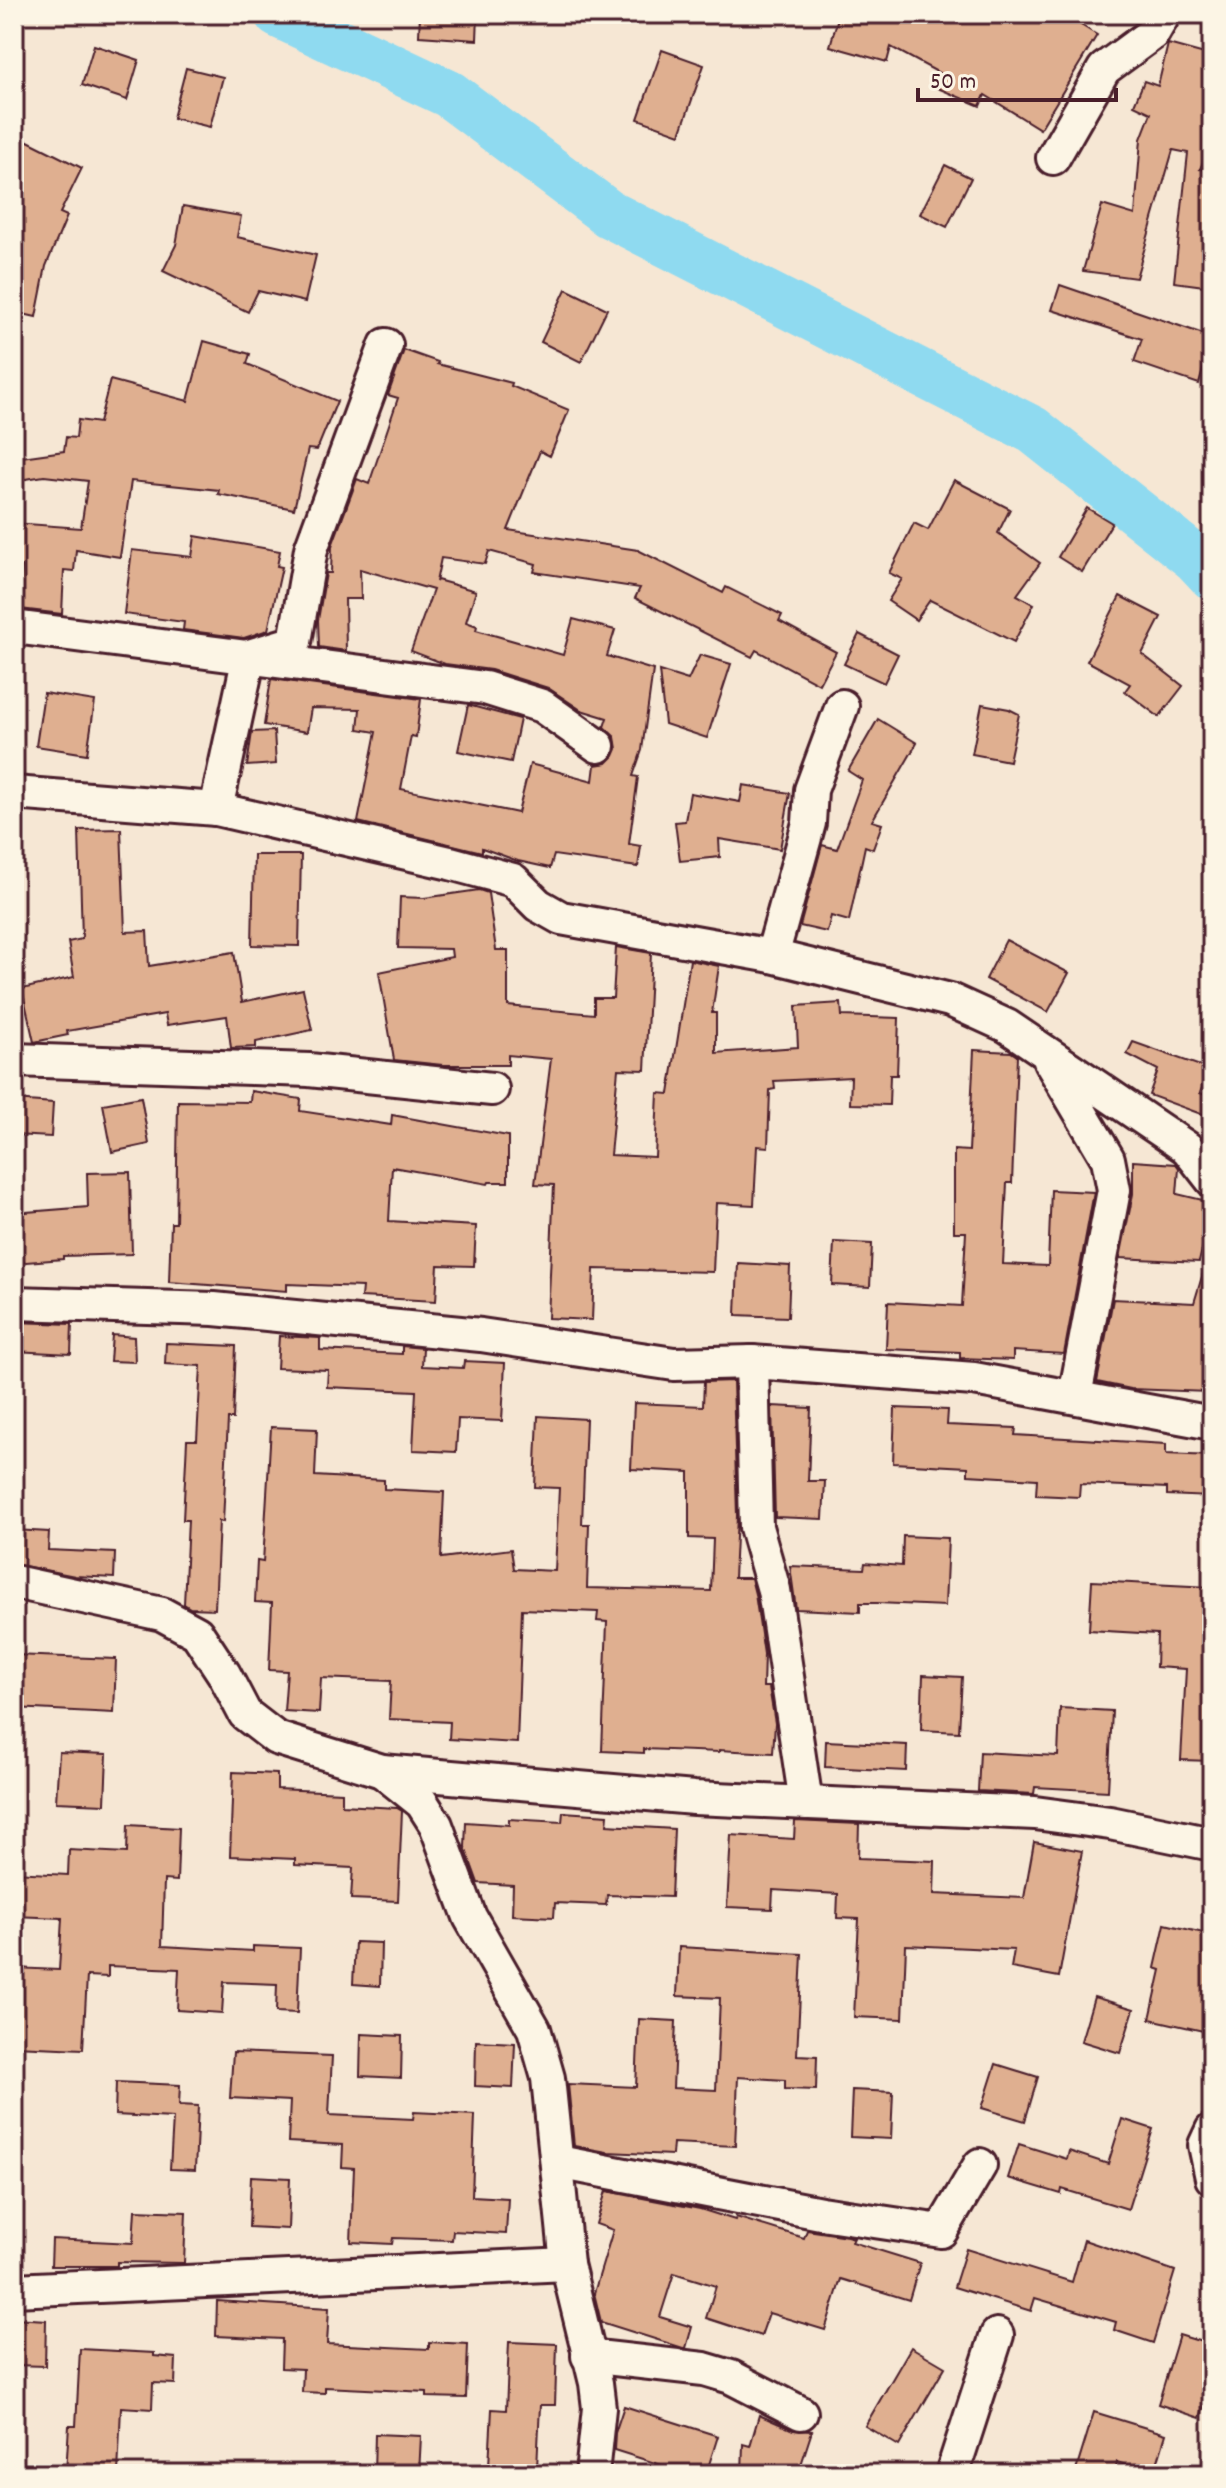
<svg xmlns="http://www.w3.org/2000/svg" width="1226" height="2488" font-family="Dekko,sans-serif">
	<rect width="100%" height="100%" fill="#f6e7d4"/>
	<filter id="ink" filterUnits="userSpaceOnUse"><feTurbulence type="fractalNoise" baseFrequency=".0125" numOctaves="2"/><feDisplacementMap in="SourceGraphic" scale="16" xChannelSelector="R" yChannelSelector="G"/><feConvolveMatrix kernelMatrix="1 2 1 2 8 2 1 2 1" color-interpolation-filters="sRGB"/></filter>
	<g filter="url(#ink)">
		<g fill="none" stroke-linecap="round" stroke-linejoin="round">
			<path stroke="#8fdaf0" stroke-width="48" d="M278,14L449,94L609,214L1033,430L1196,559L1212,576"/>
		</g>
		<g fill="#dfaf90" stroke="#4a1f2b" stroke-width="2">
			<path d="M420,14H478L477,40L419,36Z"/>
			<path d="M839,14H1063L1097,35L1040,129L985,95L980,106L935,87L941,74L891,47L887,62L830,46Z"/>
			<path d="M1168,44L1212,56V140L1200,169L1212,170V287L1174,282L1188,153L1173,150L1136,278L1083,271L1102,205L1135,215L1141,139L1151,113L1134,105L1144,81L1158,86Z"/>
			<path d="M94,45L139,60L127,100L82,85Z"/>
			<path d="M662,50L704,65L680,134L638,119Z"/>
			<path d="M186,68L223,77L210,127L173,118Z"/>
			<path d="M14,134L82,168L60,213L67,216L46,266L36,317L14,312Z"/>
			<path d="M945,165L971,178L947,227L920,214Z"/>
			<path d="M183,206L241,216L237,237L316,255L305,302L258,291L248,312L163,271L176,245Z"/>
			<path d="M1060,285L1212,337L1199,384L1134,362L1142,339L1052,310Z"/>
			<path d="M566,289L607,309L581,362L541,342Z"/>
			<path d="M204,341L250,354L247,364L337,401L317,450L308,449L294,509L218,494L219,490L131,481L120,557L76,550L74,571L64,570L62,614L20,609L22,566H14V523L81,528L88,481L44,476L14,481V458L64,451L66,437L76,438L78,420L99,423L110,380L188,401Z"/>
			<path d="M404,350L438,362L437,364L512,383L511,386L569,410L550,456L540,451L508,530L638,550L723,593L726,587L782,615L779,621L836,652L819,684L756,650L752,657L635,598L640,588L534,572L536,564L489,551L485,564L441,558L436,582L437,580L476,591L466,622L477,626L476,630L563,655L573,619L615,630L607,656L653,670L642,750L633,776L638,777L629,844L641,846L638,867L554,855L550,868L518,861L482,848V852L358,822L376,732L358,729L360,709L311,708L307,732L264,725L271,679L421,699L416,737L411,736L401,789L518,813L530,764L593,781L595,765L607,763L614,756L617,749L615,737L604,727L607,718L581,710L548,688L491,670L445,664L411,651L433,590L360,569L361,599H345L346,651L319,647L318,620L326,573H331L332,546L357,479L369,484L398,398L388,395Z"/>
			<path d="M954,480L1010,509L998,533L1040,563L1017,595L1034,604L1014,642L930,600L916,620L888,601L902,579L889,573L914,523L928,530Z"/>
			<path d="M1087,508L1112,523L1082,572L1058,557Z"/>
			<path d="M195,536L280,551L277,566L282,567L268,630L244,638L183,630L184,622L124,614L132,550L192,557Z"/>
			<path d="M1120,596L1161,617L1142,654L1183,686L1159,717L1125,691L1130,684L1087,661Z"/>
			<path d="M859,634L898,654L884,683L844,664Z"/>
			<path d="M700,655L731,664L707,738L665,724L659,671L688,680Z"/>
			<path d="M44,693L95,701L87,754L36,746Z"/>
			<path d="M982,704L1009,709L1019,714L1009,761L972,754Z"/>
			<path d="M468,705L520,719L511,762L458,751Z"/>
			<path d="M878,719L917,743L872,821L882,824L873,849L865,846L849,921L831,916L827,932L800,926L822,845L837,849L862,780L848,771Z"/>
			<path d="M274,731L276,764L247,766L252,732Z"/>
			<path d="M743,785L790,793L780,849L719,839L720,857L680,861L675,822L685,821L690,793L740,802Z"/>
			<path d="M121,829L125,932L147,931L149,966L234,952L242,1002L303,989L312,1030L256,1042V1047L231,1048L227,1016L167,1025L165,1014L67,1031L68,1035L34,1042L22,989L74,977L68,942L82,939L79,830Z"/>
			<path d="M254,855H301L299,946L252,945Z"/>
			<path d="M479,890L488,893L496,950H508V1006L594,1014V998H613L616,947L651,953L645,1070L618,1069L610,1155L655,1157L658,1093L669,1094L690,960L719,966L712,1013H716V1053L798,1047L796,1006L841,1003L842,1016L899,1018L897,1075H890L889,1105L850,1104L851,1077L774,1081L775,1089L770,1090L768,1147L757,1146L754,1205L716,1203L713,1272L594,1269L592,1320L548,1318L554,1185L535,1184L551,1059L508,1055V1065H443L394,1060L379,972L452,957L451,949L398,948L400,897L424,898Z"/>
			<path d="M1006,940L1069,973L1048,1012L986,979Z"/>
			<path d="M1133,1042L1209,1069L1200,1093L1212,1098V1118L1149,1095L1158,1070L1127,1054Z"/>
			<path d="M974,1050L1011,1052L1017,1056L1012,1183H1007L1003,1264L1048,1266L1051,1190L1094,1192L1064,1354L1013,1351V1360L960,1358V1352L886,1349L888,1302L962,1306L966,1232H954V1150L969,1151Z"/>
			<path d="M251,1091L301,1099L300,1111L391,1125L392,1115L508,1136V1182H489L488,1184L392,1167L389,1221L476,1226L474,1266L438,1265L436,1301L361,1297L362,1287L287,1284V1291L169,1282L171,1223H176L178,1101L250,1102Z"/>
			<path d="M141,1097L149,1144L112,1152L103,1104Z"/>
			<path d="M14,1100L53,1103L51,1137L14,1135Z"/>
			<path d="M1133,1161L1176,1164L1179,1168L1177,1194L1211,1202L1207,1221H1209L1199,1262L1120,1258L1133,1194Z"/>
			<path d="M130,1172L132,1254L63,1256V1259L14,1263V1213L88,1207L87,1173Z"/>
			<path d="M834,1242L872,1244L870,1287L832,1285Z"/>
			<path d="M1207,1260L1212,1261L1208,1392L1131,1389L1097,1382L1113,1299L1194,1303Z"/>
			<path d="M738,1263L790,1266L788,1317L736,1315Z"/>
			<path d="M14,1322L72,1324L71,1354L14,1351Z"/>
			<path d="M112,1335L134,1337L135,1362L110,1361Z"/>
			<path d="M279,1336L320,1338V1350L402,1354V1346L423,1348L422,1366L463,1368L464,1361L505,1363L502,1421L458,1419L456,1452L413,1450L416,1391L327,1387L328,1370L277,1368Z"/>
			<path d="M166,1343L236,1346L233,1419H228L223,1522L219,1521L215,1609L190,1608L184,1604L188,1520H183L187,1440H197L201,1366L165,1364Z"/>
			<path d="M733,1381L737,1516L734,1578H751L755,1594L764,1654L763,1687H769L775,1723L773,1753L719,1750V1752L644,1749V1753L602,1751L607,1622L597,1621L598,1612L522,1609L517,1743L449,1739L450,1722L389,1719L391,1681L321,1678L319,1713L284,1711L287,1671L269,1670L272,1603L255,1602L257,1561L263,1562L271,1427L317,1429L315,1476L384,1480V1489L444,1492L441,1558L511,1549L514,1569L555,1571L559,1488L535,1487L538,1416L586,1419L582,1524H589L587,1588L711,1591L713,1539L689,1538V1472L631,1469L634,1403L703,1406L704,1382Z"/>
			<path d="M772,1406L811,1408L808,1481H825L823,1519L775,1517Z"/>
			<path d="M895,1408L948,1410L947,1425L1016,1428L1015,1435L1166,1444V1454L1212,1456L1211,1497L1167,1495V1488L1080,1484L1079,1497L1036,1495L1037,1479L968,1475V1467L893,1463Z"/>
			<path d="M14,1530L49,1532L48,1550L115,1553L114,1578L75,1576L14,1564Z"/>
			<path d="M903,1536L948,1538L945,1606L877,1603H860V1612L796,1609L790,1566L864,1569L865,1563L902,1566Z"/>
			<path d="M1092,1581L1210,1587L1205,1696H1212V1761L1181,1760L1186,1669L1156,1667L1157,1634L1089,1630Z"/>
			<path d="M14,1655L116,1659L114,1713L14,1708Z"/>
			<path d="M923,1675L962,1677L959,1732L921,1730Z"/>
			<path d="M1060,1708L1112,1711L1108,1791L1035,1787L1034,1794L978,1791L980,1752L1058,1756Z"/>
			<path d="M826,1741L907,1745L906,1771L825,1767Z"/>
			<path d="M59,1752L107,1754L105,1804L56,1802Z"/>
			<path d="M233,1772L277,1774V1789L342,1792V1805L397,1808L402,1811L398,1901L351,1899L353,1868L295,1865V1859L230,1856Z"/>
			<path d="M563,1812L608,1815L607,1825L674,1829L671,1897L607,1895L606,1905L555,1903L554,1917L512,1915L513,1885L478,1883L465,1847L466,1822L509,1825V1819L562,1822Z"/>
			<path d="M795,1821L859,1824L858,1858L935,1861L934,1894L1024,1898L1034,1842L1082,1851L1059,1977L1011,1968L1014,1950L906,1945L903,2019L854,2017L859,1919L837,1918L838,1894L773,1890L772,1909L727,1907L731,1835L794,1839Z"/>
			<path d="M128,1825L179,1828L177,1881L164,1880L162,1946L253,1951V1946L300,1948L297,2013L276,2012L277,1984L224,1982L222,2013L177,2010L179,1969L108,1966V1977L87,1976L83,2049L14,2046V1968L59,1970L62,1918L14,1916V1872L68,1875L69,1850L127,1853Z"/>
			<path d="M1165,1924L1212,1935V2033L1150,2019L1161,1970L1155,1968Z"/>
			<path d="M355,1942L381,1943L380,1986L353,1984Z"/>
			<path d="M679,1947L802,1954L797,2055L817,2056L816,2090L785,2089V2080L738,2077L735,2146L673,2143L672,2155L607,2152L574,2146L568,2084L636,2087L639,2019L676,2021L673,2088L716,2090L720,1998L677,1996Z"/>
			<path d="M1094,1997L1134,2009L1120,2053L1081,2041Z"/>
			<path d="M361,2034L402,2036L401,2078L360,2076Z"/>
			<path d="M476,2041L515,2043L513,2088L475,2086Z"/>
			<path d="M233,2052L332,2056L329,2115L413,2119L414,2112L475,2115L472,2196L508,2198L506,2234L453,2231L452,2240L393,2238L392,2244L351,2242L354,2168L342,2167L343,2145L288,2142L290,2101L230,2098Z"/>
			<path d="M996,2064L1038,2077L1025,2121L982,2108Z"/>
			<path d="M116,2082L180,2085L179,2105L198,2106L195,2170L170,2169L173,2118L115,2115Z"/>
			<path d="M852,2090L893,2092L891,2139L850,2137Z"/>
			<path d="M1122,2119L1153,2129L1128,2209L1062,2189L1061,2194L1008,2178L1019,2144L1067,2159L1069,2151L1108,2164Z"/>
			<path d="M251,2176L290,2178L288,2229L249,2227Z"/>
			<path d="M606,2191L700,2209L735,2220L736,2217L804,2238L807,2230L847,2236L854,2238L852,2242L920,2263L909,2300L841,2279L825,2330L769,2313L761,2336L706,2318L716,2286L674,2273L660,2317L692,2327L686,2348H683L601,2322L594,2293L613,2230L596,2224Z"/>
			<path d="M135,2210L186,2212L184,2263L117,2262V2266H51L52,2239L133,2243Z"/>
			<path d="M1084,2240L1175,2271L1153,2343L1114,2330L1116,2322L1035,2298L1031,2311L954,2287L966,2249L1072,2282Z"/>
			<path d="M217,2301L329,2308L327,2344L429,2349V2342L468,2344L466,2398L427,2397V2392L325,2387V2393L302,2392L303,2369L281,2368L282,2339L216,2336Z"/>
			<path d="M14,2318L46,2320L45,2366L14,2365Z"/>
			<path d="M1179,2335L1212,2345V2379L1200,2418L1158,2404Z"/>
			<path d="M509,2342L557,2344L555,2405H540L537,2468L489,2466L492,2409L506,2410Z"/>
			<path d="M911,2347L945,2367L899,2446L865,2426Z"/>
			<path d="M80,2349L154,2353V2356L176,2358L175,2384L153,2383L152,2409L121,2407L118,2474L66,2472L69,2426H76Z"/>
			<path d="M624,2406L718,2436L706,2474H690L614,2450L615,2433Z"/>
			<path d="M1094,2412L1166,2434L1154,2474L1117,2462L1115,2474H1075Z"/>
			<path d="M759,2415L793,2430L812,2431L798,2474H742L743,2444L750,2446Z"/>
			<path d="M375,2434L421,2436L419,2474H374Z"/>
		</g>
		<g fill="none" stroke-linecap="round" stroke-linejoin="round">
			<g stroke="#4a1f2b" stroke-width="38">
				<g id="minor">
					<path d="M1053,158L1104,69L1153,33L1164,14"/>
					<path d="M14,627L485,688L542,706L598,746"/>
					<path d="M14,793L216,809L450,863L513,880L538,905L561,918L772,956L950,1000L1007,1026L1187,1148L1212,1180"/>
					<path d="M216,809L249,656L295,642L311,549L386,345"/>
					<path d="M772,956L809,823L811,790L842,706"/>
					<path d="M14,1060L309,1070L492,1089"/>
					<path d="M1050,1061L1108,1159L1114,1190L1075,1396"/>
					<path d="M14,1303L214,1309L481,1335L674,1364L752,1362L974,1379L1212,1423"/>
					<path d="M752,1362L756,1527L774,1590L806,1803"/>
					<path d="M14,1582L162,1614L197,1633L224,1674L245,1714L276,1738L382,1771L694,1798L1035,1813L1110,1823L1212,1844"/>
					<path d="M382,1771L422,1803L436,1825L470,1917L534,2029L548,2078L567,2264L596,2383L599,2408L592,2474"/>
					<path d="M1212,2130L1205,2145L1212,2178"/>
					<path d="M558,2162L821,2213L941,2231L980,2165"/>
					<path d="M14,2290L567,2264"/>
					<path d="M588,2356L704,2369L731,2377L801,2413"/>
					<path d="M952,2474L997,2335"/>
				</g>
			</g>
			<use href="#minor" stroke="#fcf5e5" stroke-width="32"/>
		</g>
	</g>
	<rect width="1226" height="2488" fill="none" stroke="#fcf5e5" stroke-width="48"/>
	<rect x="24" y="24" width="1178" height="2440" fill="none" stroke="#4a1f2b" stroke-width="3" filter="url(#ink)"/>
	<path d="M918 88v12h198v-12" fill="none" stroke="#4a1f2b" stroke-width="4"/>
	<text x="930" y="88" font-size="24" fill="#4a1f2b" stroke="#fcf5e5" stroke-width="6" paint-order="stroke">50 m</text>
</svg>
